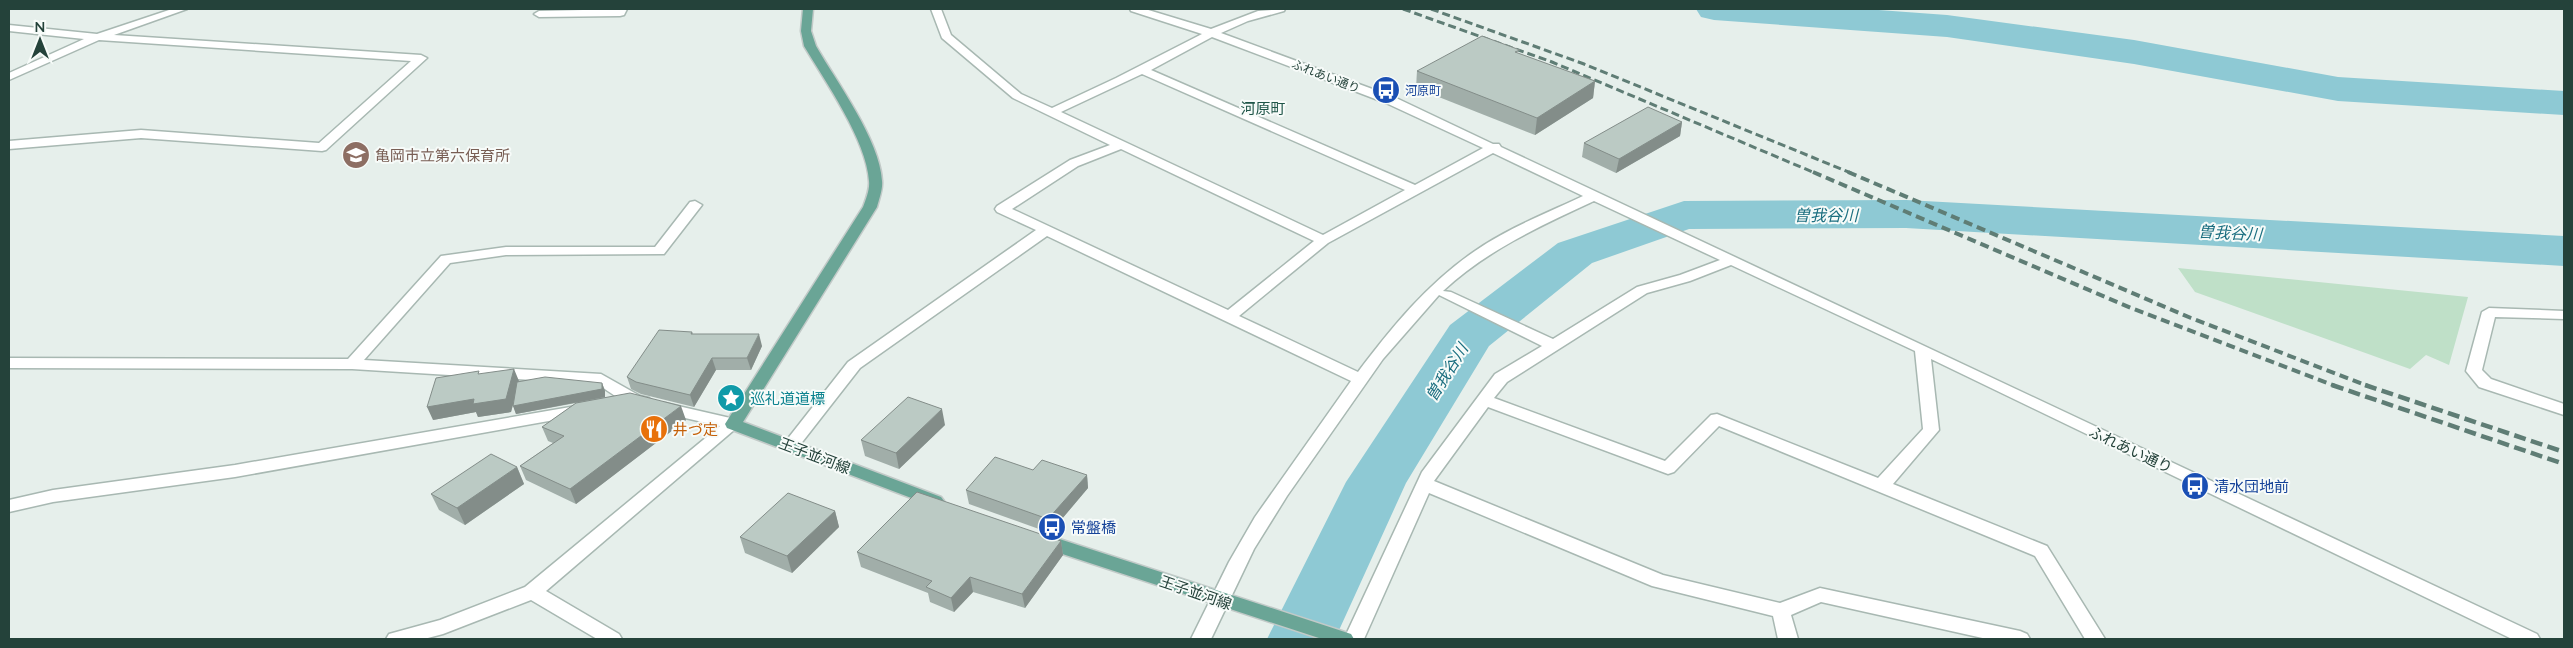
<svg xmlns="http://www.w3.org/2000/svg" width="2573" height="648" font-family="Lato,'Noto Sans JP',sans-serif">
	<rect width="100%" height="100%" fill="#e6efeb"/>
	<path fill="#bfe0c8" d="M2178,268L2468,297L2449,365L2426,355L2410,369L2195,292Z"/>
	<g fill="none" stroke-linecap="round" stroke-linejoin="round">
		<g fill="#8ec9d4" fill-rule="evenodd">
			<path d="M1696,9H1865L1947,15L2134,40L2338,77L2564,91V115L2338,101L2134,64L1947,37L1714,20L1701,17Z"/>
			<path d="M1906,200L2564,236V266L1906,228L1689,229L1592,263L1489,346L1406,483L1335,639H1267L1346,482L1450,325L1558,243L1684,201Z"/>
		</g>
		<g stroke="#a8b8b2" stroke-width="3">
			<g id="minor">
				<path d="M172,9H187L114,35L421,55L427,58L326,150L322,151L141,138L9,149V141L141,130L319,143L411,61L99,40L9,80V73L84,39L9,31V25L97,34Z"/>
				<path d="M627,9L624,15L620,16L539,17L534,14L539,11Z"/>
				<path d="M931,9H941L951,35L1021,94L1052,108L1116,78L1202,34L1131,11L1130,9H1145L1211,29L1258,11L1285,9L1284,11L1248,21L1221,33L1394,97L1493,144H1499L1501,147L2537,634L2540,639H2512L1931,359L1939,430L1893,484L2047,546L2105,639H2085L2035,556L1719,426L1674,472L1668,474L1488,407L1434,481L1663,575L1780,603L1820,588L2020,631L2027,634L2030,639H1987L1821,602L1791,615L1798,639H1778L1773,616L1652,586L1429,493L1364,639H1344L1422,472L1495,374L1542,346L1439,295L1383,359L1287,496L1254,549L1211,639H1191L1229,562L1255,517L1351,381L1047,236L860,368L796,450H784L782,446L848,362L1036,230L997,212L995,209L997,206L1070,160L1110,145L1013,98L942,38ZM1212,37L1386,103L1483,148L1415,185L1151,70ZM1142,74L1405,190L1323,235L1061,112ZM1121,149L1314,241L1228,310L1012,209L1078,166ZM1493,153L1583,196C1547,213 1508,228 1475,251C1428,283 1392,327 1358,372L1239,316L1328,243ZM1594,201L1720,260L1680,275L1637,287L1553,339L1451,292L1443,291C1487,250 1540,226 1594,201ZM1731,265L1915,351L1923,429L1878,478L1717,414L1711,415L1665,461L1494,398L1507,382L1647,293L1690,281Z"/>
				<path d="M695,201L702,205L664,254L506,255L450,263L364,360L601,374L640,396L649,398L651,402L649,406C631,410 612,393 597,384L352,369L9,368V358L348,359L441,256L506,247H655L690,202Z"/>
				<path d="M2489,308L2564,311V319L2495,317L2482,370L2491,379L2564,404V415L2479,387L2466,371L2482,312Z"/>
				<path d="M665,403L739,420L741,424L546,591L619,634L622,639H597L531,600L443,634L424,639H386L389,634L440,620L525,587L720,426L659,412L657,408L659,404Z"/>
				<path d="M582,405L588,406L590,410L588,414L235,477L53,502L9,512V500L53,490L235,465Z"/>
			</g>
		</g>
		<g stroke="#c2cac8" stroke-width="3">
			<g id="major">
				<path d="M803,9H813L811,31L816,46C836,81 880,140 882,181C883,189 879,199 877,207L743,422L941,497L944,501L941,505L935,507L727,428L725,424L863,207C866,199 870,189 869,181C867,141 825,81 804,46L801,31Z"/>
				<path d="M1044,534L1351,634L1354,639H1322L1038,546L1035,541L1038,536Z"/>
			</g>
		</g>
		<use href="#minor" fill="#fff" fill-rule="evenodd"/>
		<use href="#major" fill="#6aa596" fill-rule="evenodd"/>
		<g stroke="#5f7d75" stroke-width="3" stroke-dasharray="8 4" stroke-linecap="butt">
			<path d="M1403,9L1552,62L1815,173"/>
			<path d="M1431,9L1584,64L1851,173"/>
		</g>
		<g stroke="#5f7d75" stroke-width="4" stroke-dasharray="9 5" stroke-linecap="butt">
			<path d="M1813,172L2131,308L2335,386"/>
			<path d="M1848,172L2191,318L2368,386"/>
		</g>
		<g stroke="#5f7d75" stroke-width="4.5" stroke-dasharray="12 5.5" stroke-linecap="butt">
			<path d="M2332,385L2564,464"/>
			<path d="M2365,385L2564,452"/>
		</g>
	</g>
	<g fill="#a1aea9">
		<path d="M1519,54L1595,81L1593,98L1535,135L1416,88L1417,71Z"/>
		<path d="M1682,122L1680,136L1616,173L1582,157L1584,143Z"/>
		<path d="M692,332L693,334L762,346L751,370H716L694,407L641,394L631,389L627,377Z"/>
		<path d="M480,374L519,381V382L602,383L605,391V397L686,420L576,504L526,480L520,466L553,443L548,441L542,427L576,403L516,414L513,405L511,412L478,417L476,412L433,420Z"/>
		<path d="M945,425L899,469L865,456L861,440Z"/>
		<path d="M517,467L524,484L465,525L439,510L431,494Z"/>
		<path d="M1033,470L1087,475L1088,488L1050,533L969,504L966,490Z"/>
		<path d="M835,511L839,527L792,573L745,553L740,537Z"/>
		<path d="M1061,541L1063,555L1025,608L973,592L954,612L930,602L928,593L861,567L857,552Z"/>
	</g>
	<g fill="#838d89">
		<path d="M1595,81L1593,98L1535,135L1537,118Z"/>
		<path d="M1682,122L1680,136L1616,173L1619,159Z"/>
		<path d="M759,334L762,346L751,370L747,358Z"/>
		<path d="M712,358L716,370L694,407L690,395Z"/>
		<path d="M514,369L519,381L511,412L478,417L476,412L433,420L427,407Z"/>
		<path d="M602,383L605,391V397L516,414L513,406Z"/>
		<path d="M681,406L686,420L576,504L570,489Z"/>
		<path d="M942,409L945,425L899,469L896,453Z"/>
		<path d="M517,467L524,484L465,525L457,508Z"/>
		<path d="M1087,475L1088,488L1050,533L1048,519Z"/>
		<path d="M835,511L839,527L792,573L787,556Z"/>
		<path d="M1061,541L1063,555L1025,608L1022,594Z"/>
		<path d="M970,577L973,592L954,612L951,598Z"/>
	</g>
	<g fill="#bbcac4" stroke="#838d89">
		<path d="M1482,36L1520,50L1515,52L1595,81L1537,118L1417,71Z"/>
		<path d="M1648,107L1682,122L1619,159L1584,143Z"/>
		<path d="M659,330L692,332L691,334H759L747,358H712L690,395L636,382L627,377Z"/>
		<path d="M514,369L506,399L473,404L474,399L427,407L436,378L479,371L478,374Z"/>
		<path d="M545,377L602,383V389L513,406L517,382Z"/>
		<path d="M630,393L681,406L570,489L520,466L564,436L542,427L576,403Z"/>
		<path d="M908,397L942,409L896,453L861,440Z"/>
		<path d="M491,454L517,467L457,508L431,494Z"/>
		<path d="M995,457L1033,470L1042,460L1087,475L1048,519L966,490Z"/>
		<path d="M917,492L1061,541L1022,594L970,577L951,598L926,587L932,581L857,552Z"/>
		<path d="M788,493L835,511L787,556L740,537Z"/>
	</g>
	<defs>
		<g id="bus-disc" transform="scale(1.4375)"><circle r="9.5" fill="#1a4fb4" stroke="#f7fbf9"/><path d="M-5-6H5V4H4V6H2V4H-2V6H-4V4H-5ZM-3.5-4V0h7V-4ZM-3.5 1.2v1.5H-2V1.2ZM2 1.2v1.5H3.5V1.2Z" fill="#fff"/></g>
		<g id="school-disc" transform="scale(1.4375)"><circle r="9.5" fill="#8d6e63" stroke="#f7fbf9"/><path d="M0-5L7-2L0 1L-7-2ZM-4 1L0 2.5L4 1V4Q0 6-4 4Z" fill="#fff"/></g>
		<g id="sight-disc" transform="scale(1.4375)"><circle r="9.5" fill="#0f9aa8" stroke="#f7fbf9"/><path d="M0-6L1.8-2.2L6-1.7L2.9 1.2L3.7 5.4L0 3.3L-3.7 5.4L-2.9 1.2L-6-1.7L-1.8-2.2Z" fill="#fff"/></g>
		<g id="restaurant-disc" transform="scale(1.4375)"><circle r="9.5" fill="#e8710a" stroke="#f7fbf9"/><path d="M-5-6h1v4h1v-4h1v4h1v-4h1v5L-1.5 .5V6h-2V.5L-5-1ZM5-6V6H3V1.5H1.5Q1.5-4 5-6Z" fill="#fff"/></g>
	</defs>
	<g fill-rule="evenodd">
		<use href="#bus-disc" x="1386" y="90"/>
		<use href="#school-disc" x="356" y="155"/>
		<use href="#sight-disc" x="731" y="398"/>
		<use href="#restaurant-disc" x="654" y="429"/>
		<use href="#bus-disc" x="2195" y="486"/>
		<use href="#bus-disc" x="1052" y="527"/>
	</g>
	<g text-anchor="middle" dominant-baseline="central" stroke-width="4" stroke-linejoin="round" paint-order="stroke">
		<g font-size="12" fill="#24423a" stroke="#f7fbf9">
			<text transform="translate(1326 76) rotate(21)">ふれあい通り</text>
		</g>
		<g font-size="12" fill="#164399" stroke="#f7fbf9" text-anchor="start">
			<text x="1405" y="90">河原町</text>
		</g>
		<g font-size="15" fill="#1f5548" stroke="#f7fbf9">
			<text x="1263" y="108">河原町</text>
		</g>
		<g font-size="15" fill="#785e54" stroke="#f7fbf9" text-anchor="start">
			<text x="375" y="155">亀岡市立第六保育所</text>
		</g>
		<g font-size="15" fill="#0d838f" stroke="#f7fbf9" text-anchor="start">
			<text x="750" y="398">巡礼道道標</text>
		</g>
		<g font-size="15" fill="#c56008" stroke="#f7fbf9" text-anchor="start">
			<text x="673" y="429">井づ定</text>
		</g>
		<g font-size="15" fill="#24423a" stroke="#f7fbf9">
			<text transform="translate(2131 449) rotate(25)">ふれあい通り</text>
			<text transform="translate(815 455) rotate(21)">王子並河線</text>
			<text transform="translate(1196 592) rotate(19)">王子並河線</text>
		</g>
		<g font-size="15" fill="#164399" stroke="#f7fbf9" text-anchor="start">
			<text x="2214" y="486">清水団地前</text>
			<text x="1071" y="527">常盤橋</text>
		</g>
		<g font-size="16" font-style="italic" fill="#1c6f80" stroke="#f7fbf9">
			<text x="1826" y="214">曽我谷川</text>
			<text transform="translate(2230 232) rotate(3)">曽我谷川</text>
			<text transform="translate(1446 372) rotate(-58)">曽我谷川</text>
		</g>
	</g>
	<rect width="2573" height="648" fill="none" stroke="#24423a" stroke-width="20"/>
	<g transform="translate(40 40)" stroke="#f7fbf9" stroke-width="4" paint-order="stroke">
	<path d="M0-4L9 19L0 12L-9 19Z" fill="#24423a"/>
	<text y="-8" font-size="14" font-weight="bold" text-anchor="middle" fill="#24423a">N</text>
	</g>
</svg>
